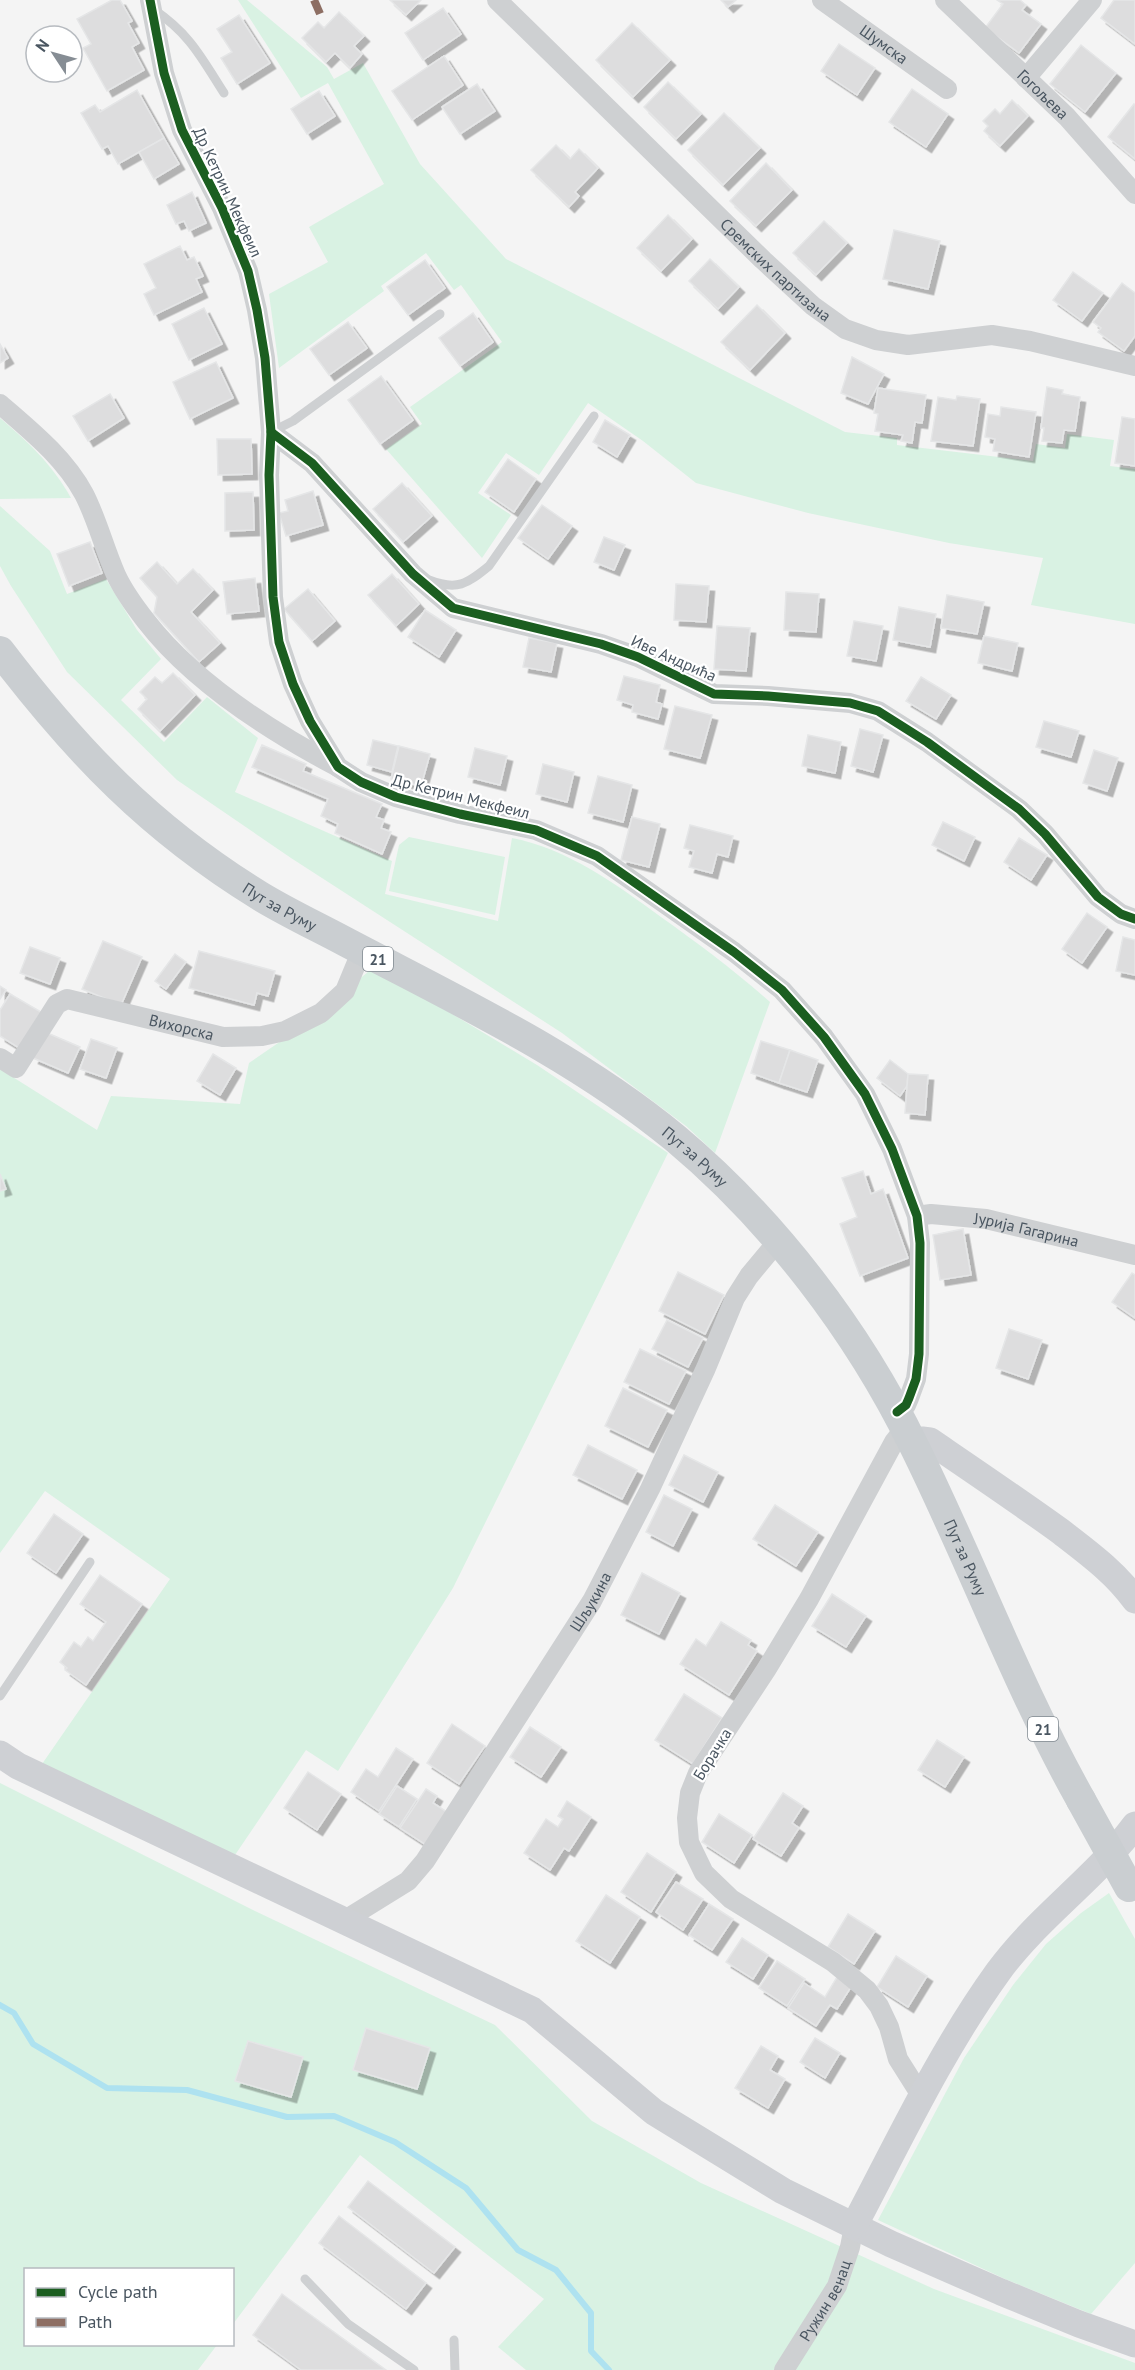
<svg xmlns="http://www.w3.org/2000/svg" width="1135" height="2370" font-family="'PT Sans',sans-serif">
	<defs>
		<filter id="shadow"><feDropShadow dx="5.5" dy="5.5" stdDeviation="0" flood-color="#0004"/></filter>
	</defs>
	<rect width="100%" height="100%" fill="#f4f4f4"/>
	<g fill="#d9f2e3">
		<path d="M238,0H247L327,67L334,79L363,63L420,164L506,259L845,432L897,438V445L1033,461L1036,444L1065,448L1067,434L1114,440L1110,466L1135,469V624L1031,605L1043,558L949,543L808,513L696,483L643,441L588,403L539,475L506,453L478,493L511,515L482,558L386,449L422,424L410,407L502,342L461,285L454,290L426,253L381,286L384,291L279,368L269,294L328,262L309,227L384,184L328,83L301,98Z"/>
		<path d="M0,418C30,444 51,463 71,498L0,499Z"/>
		<path d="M0,506L50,551L67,594L106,579L137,630L161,659L121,700L164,742L207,697L258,738L235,792L392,861L385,894L498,921L512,838C568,849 616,884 661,917C699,944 735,971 770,1002L715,1153L686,1126L562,1033L291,858L177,780L67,672L11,586L0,566Z"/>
		<path d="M409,837L505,857L495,915L389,891L399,845Z"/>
		<path d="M374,967L537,1065L668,1153L453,1588L338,1771L306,1750L235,1855L42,1764L170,1579L45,1491L0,1553V1069L97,1130L111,1096L240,1104L249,1063L300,1028Z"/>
		<path d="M0,1783L255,1911L495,2025L592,2121L701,2183L934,2289L1135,2363V2370H526L498,2347L544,2299L360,2155L233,2324L232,2270H26V2344L217,2345L198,2370H0Z"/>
		<path d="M1109,1893L1135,1939V2263L1091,2314L1005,2279L878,2220L964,2058L1013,1985L1046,1944L1081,1913Z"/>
	</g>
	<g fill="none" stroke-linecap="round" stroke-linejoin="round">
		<path stroke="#aee2f0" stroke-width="6" d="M0,2005L14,2013L33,2044L107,2088L187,2090L287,2117L334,2116L395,2142L466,2188L518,2250L556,2270L591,2313V2351L609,2370"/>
	</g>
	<g fill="#ddddde" stroke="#e5e6e7" stroke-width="1.5" filter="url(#shadow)">
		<path d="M112,0H120L132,21L128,23L139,43L132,47L144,70L107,91L83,48L91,44L77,19Z"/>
		<path d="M390,0H421L406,15Z"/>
		<path d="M721,0H736L728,7Z"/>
		<path d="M997,0H1020L1026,5L1022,10L1041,24L1019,53L985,28L1003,4Z"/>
		<path d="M1114,0H1135V44L1101,18Z"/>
		<path d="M443,8L461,34L423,60L405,33Z"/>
		<path d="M339,12L364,36L354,46L362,54L350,68L335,53L326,62L302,38L318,22L324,28Z"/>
		<path d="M239,15L270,63L237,84L221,58L232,52L217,29Z"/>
		<path d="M632,23L670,60L633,97L596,60Z"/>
		<path d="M839,44L875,68L857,95L821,71Z"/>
		<path d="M1081,45L1116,73L1085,112L1050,84Z"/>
		<path d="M444,56L463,85L412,120L392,91Z"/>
		<path d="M668,82L701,114L676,139L644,107Z"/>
		<path d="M477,84L495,111L460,134L442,107Z"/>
		<path d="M912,89L948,114L926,147L889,122Z"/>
		<path d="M137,90L164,138L118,164L108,146L102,149L81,113L95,105L100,112Z"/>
		<path d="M319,91L335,116L307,134L291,109Z"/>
		<path d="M1012,100L1028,116L1000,146L984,131L988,126L983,121L995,109L1000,114Z"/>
		<path d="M1134,104L1135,105V159L1108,137Z"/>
		<path d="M724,113L760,148L723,185L688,150Z"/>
		<path d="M164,138L179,164L154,179L139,152Z"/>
		<path d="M556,145L570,159L579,149L598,168L575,192L579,196L569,207L531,170Z"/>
		<path d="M766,163L792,190L756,226L730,201Z"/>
		<path d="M192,192L206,223L189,231L184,221L176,224L167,205Z"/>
		<path d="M668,215L692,239L661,271L637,248Z"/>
		<path d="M824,221L847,243L816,275L793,253Z"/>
		<path d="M894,230L940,241L928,289L883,279Z"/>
		<path d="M180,246L187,260L194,257L203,276L196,279L202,292L154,315L144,294L156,288L144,264Z"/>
		<path d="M710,259L739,287L718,309L689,281Z"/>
		<path d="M425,260L445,288L408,315L387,287Z"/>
		<path d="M1073,272L1103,293L1082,321L1053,300Z"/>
		<path d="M1122,283L1135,293V336L1124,351L1098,332L1101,328L1093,322Z"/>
		<path d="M757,305L785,333L750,370L721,342Z"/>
		<path d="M204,308L222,344L189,360L172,324Z"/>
		<path d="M473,313L493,342L460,366L439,338Z"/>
		<path d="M348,322L367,348L329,375L310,349Z"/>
		<path d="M0,344L8,358L0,363Z"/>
		<path d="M852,357L884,374L868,404L841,393Z"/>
		<path d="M216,362L233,398L190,419L173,382Z"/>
		<path d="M381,376L413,420L380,444L348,400Z"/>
		<path d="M1047,387L1063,390L1062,394L1080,397L1075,431L1064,430L1062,443L1042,441L1044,428H1041Z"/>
		<path d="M878,388L926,395L922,423L915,422L912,443L901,441L903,435L875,431L878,414L874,413Z"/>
		<path d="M110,394L124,418L88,441L73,416Z"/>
		<path d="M957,396L980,399L973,446L931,441L938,397L956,400Z"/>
		<path d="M1001,407L1036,412L1029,457L993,451L995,439L985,437L988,414L1000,416Z"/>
		<path d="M1122,417L1135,419V466L1115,463Z"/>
		<path d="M605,420L630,435L617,457L593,442Z"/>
		<path d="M217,439H251L252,474L218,475Z"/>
		<path d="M508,459L536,479L514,512L485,492Z"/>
		<path d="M402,483L432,516L403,542L373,509Z"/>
		<path d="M313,491L323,525L286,536L279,513L288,511L285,500Z"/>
		<path d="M253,492L254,530L225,531V493Z"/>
		<path d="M542,505L572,526L548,559L518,538Z"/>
		<path d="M604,537L625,545L614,570L594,562Z"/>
		<path d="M90,542L102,573L69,586L57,554Z"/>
		<path d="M157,562L177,584L193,569L213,590L191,612L220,643L199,662L154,613L157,597L140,578Z"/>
		<path d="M392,574L419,604L396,626L368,595Z"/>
		<path d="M255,578L259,611L227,614L223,582Z"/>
		<path d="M676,584L709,586L706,622L674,620Z"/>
		<path d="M308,589L335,621L312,641L284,609Z"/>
		<path d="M786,592L819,594L816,632L784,630Z"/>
		<path d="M947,595L984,602L977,634L941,628Z"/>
		<path d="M899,607L936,614L930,647L893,640Z"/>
		<path d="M425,610L456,630L439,657L408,637Z"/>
		<path d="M854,621L883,626L876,661L847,656Z"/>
		<path d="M717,626L750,628L746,671L714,669Z"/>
		<path d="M984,636L1018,643L1012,671L978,663Z"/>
		<path d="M529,638L557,643L551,672L523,667Z"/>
		<path d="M173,673L195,695L160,731L138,709L147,699L140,692L155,677L162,683Z"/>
		<path d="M624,676L660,685L656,702L662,704L658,719L632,712L633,705L617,700Z"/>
		<path d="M921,677L951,695L936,719L906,701Z"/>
		<path d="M675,706L712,715L700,758L664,749Z"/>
		<path d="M1044,721L1079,731L1071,757L1036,747Z"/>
		<path d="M860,729L883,735L873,772L851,766Z"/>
		<path d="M808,735L841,742L835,773L802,766Z"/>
		<path d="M373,740L398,746L392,772L367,765Z"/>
		<path d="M262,745L306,764L303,771L382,804L376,817L384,820L381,828L391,832L382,854L335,833L338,824L321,816L328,799L252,767Z"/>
		<path d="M399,746L430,754L421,786L391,779Z"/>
		<path d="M475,748L507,756L500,785L468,777Z"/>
		<path d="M1094,750L1118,758L1107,791L1083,783Z"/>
		<path d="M543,764L574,772L567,802L536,794Z"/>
		<path d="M598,776L632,785L623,822L588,813Z"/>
		<path d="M632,817L660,824L649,867L621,860Z"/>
		<path d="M943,822L975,837L964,861L932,845Z"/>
		<path d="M690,825L733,836L728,857L717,854L712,873L689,867L694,851L684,848Z"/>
		<path d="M1019,838L1047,855L1031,880L1004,862Z"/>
		<path d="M1087,913L1107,927L1082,963L1062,949Z"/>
		<path d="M1123,937L1135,940V975L1116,971Z"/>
		<path d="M103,941L142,957L121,1005L82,989Z"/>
		<path d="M30,947L60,958L50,984L20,973Z"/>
		<path d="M199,951L275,971L268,996L257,993L254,1005L189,988Z"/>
		<path d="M175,954L186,962L166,989L155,981Z"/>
		<path d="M0,986L6,990L0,999Z"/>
		<path d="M10,994L41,1012L19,1048L0,1036V1010Z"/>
		<path d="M45,1032L80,1047L68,1073L33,1058Z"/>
		<path d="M91,1039L117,1048L106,1078L80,1069Z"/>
		<path d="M761,1041L790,1050L779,1083L751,1073Z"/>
		<path d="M790,1050L818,1060L807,1092L779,1083Z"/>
		<path d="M213,1054L236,1068L220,1095L197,1081Z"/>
		<path d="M890,1060L908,1074L907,1086L900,1096L877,1078Z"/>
		<path d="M908,1074L928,1075L925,1115L905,1113Z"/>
		<path d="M863,1171L871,1194L883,1189L908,1258L860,1276L840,1224L857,1217L842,1178Z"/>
		<path d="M0,1174L6,1189L0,1191Z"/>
		<path d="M963,1229L971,1275L940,1280L933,1235Z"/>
		<path d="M678,1272L724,1295L705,1334L659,1311Z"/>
		<path d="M1132,1273L1135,1275V1318L1112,1302Z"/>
		<path d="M667,1320L703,1338L688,1367L652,1349Z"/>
		<path d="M1009,1329L1042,1340L1028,1379L996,1368Z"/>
		<path d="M640,1349L686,1371L669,1404L624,1382Z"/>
		<path d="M623,1388L667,1410L648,1447L605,1426Z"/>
		<path d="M588,1445L637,1470L622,1499L573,1475Z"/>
		<path d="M684,1455L718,1472L703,1502L669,1485Z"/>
		<path d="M664,1495L692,1509L673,1546L646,1532Z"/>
		<path d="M775,1505L818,1532L796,1566L753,1539Z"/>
		<path d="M54,1514L83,1534L56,1573L27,1553Z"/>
		<path d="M642,1573L680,1593L659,1634L621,1615Z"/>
		<path d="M100,1575L142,1604L86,1685L65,1670L67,1668L60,1662L74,1642L81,1647L88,1637L93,1641L106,1622L80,1604Z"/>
		<path d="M832,1594L866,1616L846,1647L812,1626Z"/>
		<path d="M721,1622L751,1640L748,1645L757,1651L729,1695L680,1664L696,1639L706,1646Z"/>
		<path d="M684,1694L722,1718L693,1764L655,1740Z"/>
		<path d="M452,1724L485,1746L459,1784L427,1763Z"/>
		<path d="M530,1727L561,1747L541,1777L510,1757Z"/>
		<path d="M937,1740L964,1757L945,1787L918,1770Z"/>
		<path d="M396,1748L413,1759L379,1811L351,1792L366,1769L378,1777Z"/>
		<path d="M308,1772L341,1794L317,1830L284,1808Z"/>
		<path d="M397,1786L417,1799L399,1827L379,1814Z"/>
		<path d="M426,1789L437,1796L433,1803L447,1812L426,1845L400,1828Z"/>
		<path d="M783,1793L803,1806L792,1823L799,1828L781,1856L753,1839Z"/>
		<path d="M567,1801L591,1817L569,1851L564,1848L550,1870L524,1853L546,1819L558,1827L563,1819L558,1816Z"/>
		<path d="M719,1814L752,1835L734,1863L702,1842Z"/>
		<path d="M647,1853L676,1872L651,1912L621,1892Z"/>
		<path d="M676,1882L703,1899L683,1930L656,1912Z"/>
		<path d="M606,1895L640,1917L610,1963L576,1941Z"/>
		<path d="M709,1904L733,1919L712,1950L689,1935Z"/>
		<path d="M848,1914L875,1931L854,1964L828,1947Z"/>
		<path d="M742,1938L768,1955L753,1979L726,1962Z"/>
		<path d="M896,1956L927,1976L908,2007L877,1987Z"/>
		<path d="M777,1961L805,1979L787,2006L759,1988Z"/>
		<path d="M837,1977L851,1987L837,2009L830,2005L816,2026L788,2008L804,1983L825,1997Z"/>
		<path d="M366,2028L430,2048L417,2089L353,2070Z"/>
		<path d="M815,2038L840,2053L825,2078L800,2062Z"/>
		<path d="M248,2041L303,2057L291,2097L235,2081Z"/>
		<path d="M761,2046L778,2056L770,2070L785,2079L768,2108L735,2088Z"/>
		<path d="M368,2181L455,2247L434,2273L348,2207Z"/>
		<path d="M339,2216L426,2283L406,2309L319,2243Z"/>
		<path d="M282,2294L386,2370H301L253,2335Z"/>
	</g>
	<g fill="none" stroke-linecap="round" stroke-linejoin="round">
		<g stroke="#ced0d2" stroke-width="9">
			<path d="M153,9C190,34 201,57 224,93"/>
			<path d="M271,432L293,421L440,314"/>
			<path d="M429,580C457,591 467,584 489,566L594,416"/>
			<path d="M0,1696L90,1562"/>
			<path d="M305,2279L348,2324L414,2370"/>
			<path d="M454,2340L455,2370"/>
		</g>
		<g stroke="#ced0d2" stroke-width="20">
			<path d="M150,0L164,73L182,130L222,208L248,271L257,310L265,358L271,432L269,475L273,597L279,642L293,684L310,721L338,767L361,782L396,797L460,814L536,830L597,856L734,952L782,990L824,1037L865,1094L892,1149L917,1216L920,1243L919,1354L916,1379L909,1398L906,1405L897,1412"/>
			<path id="s1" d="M497,0L763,260L813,306L845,329L876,340L908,345L992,335L1030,341L1135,366"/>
			<path id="s2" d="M822,0L947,89"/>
			<path id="s3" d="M945,0L1067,117L1135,194"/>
			<path d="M1026,78L1092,0"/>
			<path d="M0,404C31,431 64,457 84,494C97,519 104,548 116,575C123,590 135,607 146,621C193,682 270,731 338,767"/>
			<path d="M271,432L312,463L413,574L453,608L601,644L638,657L714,694L768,696L850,703L878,711L927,742L1019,809L1045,834L1098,897L1121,914L1135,919"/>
			<path id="s4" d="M0,1058L16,1068L57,1004L67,999L223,1037L262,1036L285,1031L321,1013L345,991L362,950"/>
			<path id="s5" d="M917,1216L931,1214L986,1219L1135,1255"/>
			<path d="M905,1428L894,1442L809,1599L766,1670L698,1773L690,1793L687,1818L689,1842L704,1873L731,1899L833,1962L867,1990L879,2006L889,2027L898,2059L922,2097"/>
			<path id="s6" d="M345,1920L408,1881L425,1861L592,1601L650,1489L706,1368L735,1298L749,1276L778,1241"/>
			<path id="s7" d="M784,2370L837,2286L850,2247L854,2226"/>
		</g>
		<g stroke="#ced0d4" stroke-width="27">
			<path d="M913,1444L922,1440L930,1441C974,1471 1017,1500 1060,1531C1087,1552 1115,1572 1135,1600"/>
			<path d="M0,1754L18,1766L532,2010L654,2112L783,2191L891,2244L1001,2292L1079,2324L1135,2344"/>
			<path d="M854,2226C899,2141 941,2051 998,1972C1038,1917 1095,1879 1135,1825"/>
		</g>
		<path stroke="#caced1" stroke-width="30" id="s8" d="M0,651C77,752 151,829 260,896C288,913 318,927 346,942C458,1001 577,1057 675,1138C773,1220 858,1331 914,1446C972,1563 1017,1686 1081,1800"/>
		<path stroke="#caced1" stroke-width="30" d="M1081,1800L1129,1887"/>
		<path stroke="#8d6e63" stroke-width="8" stroke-dasharray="15 8" stroke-linecap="butt" d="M314,0L321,16"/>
		<g stroke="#fff" stroke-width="13">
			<g id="cycleway">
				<path d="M150,0L164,73L182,130L222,208L248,271L257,310L265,358L271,432L269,475L273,597L279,642L293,684L310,721L338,767L361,782L396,797L460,814L536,830L597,856L734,952L782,990L824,1037L865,1094L892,1149L917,1216L920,1243L919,1354L916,1379L909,1398L906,1405L897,1412"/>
				<path d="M271,432L312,463L413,574L453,608L601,644L638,657L714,694L768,696L850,703L878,711L927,742L1019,809L1045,834L1098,897L1121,914L1135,919"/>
			</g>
		</g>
		<use href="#cycleway" stroke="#1b5e20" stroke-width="9"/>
	</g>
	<g text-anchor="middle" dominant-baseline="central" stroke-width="4.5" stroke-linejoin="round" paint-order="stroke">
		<g fill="#fff" stroke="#808990" stroke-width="1.5">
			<rect x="363" y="947" width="30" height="24" rx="4.5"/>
			<rect x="1028" y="1717" width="30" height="24" rx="4.5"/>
		</g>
		<g font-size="15" font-weight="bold" fill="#4a5661">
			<text x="378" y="959">21</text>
			<text x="1043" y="1729">21</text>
		</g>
		<g font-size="16" fill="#4a5661" stroke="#fff">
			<text stroke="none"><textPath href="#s2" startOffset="76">Шумска</textPath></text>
			<text stroke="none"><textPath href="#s3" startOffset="136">Гогољева</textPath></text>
			<text transform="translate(228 192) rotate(65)">Др Кетрин Мекфеил</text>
			<text stroke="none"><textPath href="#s1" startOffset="388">Сремских партизана</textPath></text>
			<text transform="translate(674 658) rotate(24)">Иве Андрића</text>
			<text transform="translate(461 796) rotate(14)">Др Кетрин Мекфеил</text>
			<text stroke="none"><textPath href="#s8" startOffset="382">Пут за Руму</textPath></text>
			<text stroke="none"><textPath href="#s4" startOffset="224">Вихорска</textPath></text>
			<text stroke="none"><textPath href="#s8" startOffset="868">Пут за Руму</textPath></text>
			<text stroke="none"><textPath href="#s5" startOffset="111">Јурија Гагарина</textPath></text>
			<text stroke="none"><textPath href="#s8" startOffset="1356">Пут за Руму</textPath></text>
			<text stroke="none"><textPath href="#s6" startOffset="408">Шљукина</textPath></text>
			<text transform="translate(712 1754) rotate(-58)">Борачка</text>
			<text stroke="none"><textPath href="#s7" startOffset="81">Ружин венац</textPath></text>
		</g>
	</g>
	<rect x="24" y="2268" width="210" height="78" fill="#ffffff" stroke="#b7bbc0" stroke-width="1.5"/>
	<rect x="36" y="2288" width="30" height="9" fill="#1b5e20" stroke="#b7bbc0" stroke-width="1.5"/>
	<text x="78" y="2298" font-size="18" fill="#4a5661">Cycle path</text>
	<rect x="36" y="2318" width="30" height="9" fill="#8d6e63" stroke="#b7bbc0" stroke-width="1.5"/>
	<text x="78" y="2328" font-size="18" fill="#4a5661">Path</text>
	<g transform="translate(54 54) rotate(306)"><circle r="28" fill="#ffffff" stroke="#b7bbc0" stroke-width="1.5"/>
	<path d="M0-4.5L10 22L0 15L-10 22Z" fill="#868d94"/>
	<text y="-9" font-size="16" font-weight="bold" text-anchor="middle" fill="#4a5661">N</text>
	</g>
</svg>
